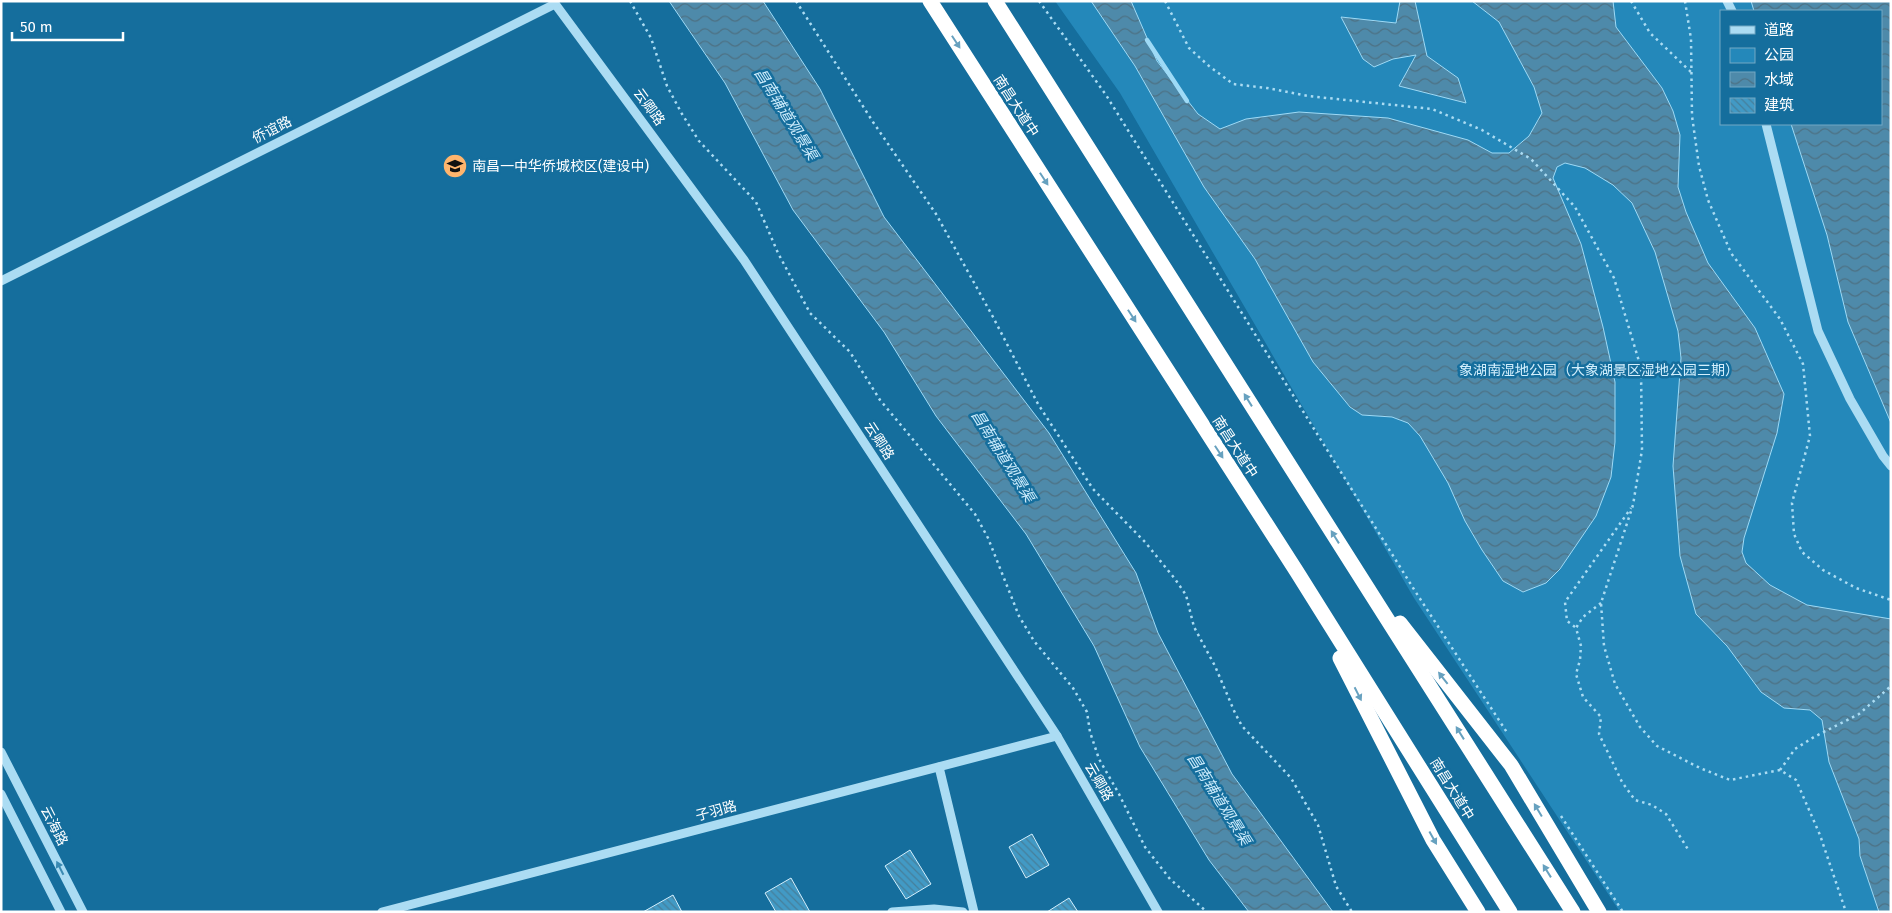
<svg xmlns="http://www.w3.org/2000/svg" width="1892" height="913" font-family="'Fira Sans','Noto Sans SC',sans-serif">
	<defs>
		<pattern id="water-waves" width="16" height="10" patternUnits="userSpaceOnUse" patternTransform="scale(1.25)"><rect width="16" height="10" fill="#4e8aaa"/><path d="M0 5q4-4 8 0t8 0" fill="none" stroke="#4d7184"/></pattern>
		<pattern id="building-back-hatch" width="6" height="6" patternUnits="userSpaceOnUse" patternTransform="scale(1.25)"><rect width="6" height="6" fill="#429ac5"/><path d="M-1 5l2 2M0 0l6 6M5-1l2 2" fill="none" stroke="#467f9b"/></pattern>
	</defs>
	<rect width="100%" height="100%" fill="#156e9d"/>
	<path fill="#2488ba" d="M1055,1H1771L1776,11H1721V124H1820L1891,389V912H1620L1414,598L1120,93Z"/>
	<g fill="url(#water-waves)" stroke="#9edaf6">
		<path d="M669,1H763L820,89L884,217L1049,433L1136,573L1158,633L1232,774L1333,912H1249L1209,860L1140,747L1094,646L1026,534L936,416L884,332L793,210L725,83Z"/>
		<path d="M1091,1H1131L1157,61L1198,114L1220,129L1246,119L1299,112L1388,118L1468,140L1492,153H1509L1529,136L1542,113L1534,87L1499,22L1472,1H1613L1616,27L1662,88L1673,111L1680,135L1678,187L1686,212L1708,263L1755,328L1784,394L1777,433L1744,538L1742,552L1746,563L1770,585L1807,605L1891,619V912H1879L1860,856L1859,839L1829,762L1822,720L1810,710L1784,708L1761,692L1727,646L1696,614L1680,556L1673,466L1681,358L1678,331L1655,252L1632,203L1613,185L1585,168L1565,163L1557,167L1553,178L1581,244L1603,327L1615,382V442L1611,477L1596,516L1560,569L1546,583L1523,592L1503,581L1482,550L1465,521L1448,483L1420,436L1408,423L1392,417L1362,415L1350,407L1313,362L1255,259L1204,187L1135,66Z"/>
		<path d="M1400,1H1415L1427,56L1458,78L1466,103L1399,86L1416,55L1393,59L1374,67L1363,59L1341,17L1396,23Z"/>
		<path d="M1751,1H1891V423L1848,322L1827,235L1791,124H1881V11H1754Z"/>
	</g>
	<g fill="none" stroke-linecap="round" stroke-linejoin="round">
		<path stroke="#9edaf6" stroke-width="4.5" d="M1147,40L1187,101"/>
	</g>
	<g fill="url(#building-back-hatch)" stroke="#d3effd">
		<path d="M1032,834L1049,865L1026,878L1009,847Z"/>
		<path d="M910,850L931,884L906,899L885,866Z"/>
		<path d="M791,878L810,912H776L765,893Z"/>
		<path d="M673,895L682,912H643Z"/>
		<path d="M1069,898L1078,912H1047Z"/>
	</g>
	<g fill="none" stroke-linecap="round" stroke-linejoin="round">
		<g stroke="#abdcf3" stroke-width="2.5" stroke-dasharray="2.5 4" stroke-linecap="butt">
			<path d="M630,1L651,38L667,86L682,114L699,141L756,202L778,253L810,313L850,352L880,400L975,514L988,538L1019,616L1034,641L1073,688L1087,712L1090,732L1099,759L1119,794L1145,847L1170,879L1207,912"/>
			<path d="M796,1L873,122L936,214L993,317L1038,404L1093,489L1145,542L1175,579L1186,595L1194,627L1215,666L1235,713L1242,726L1291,778L1318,825L1336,886L1352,912"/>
			<path d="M1039,1L1106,95L1415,591L1508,734"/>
			<path d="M1165,1L1189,48L1209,66L1233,84L1267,88L1308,96L1432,109L1482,130L1531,159L1575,207L1614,278L1641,368L1642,450L1633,505L1601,603L1604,646L1615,684L1640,727L1657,746L1700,768L1730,780L1780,770L1796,780L1820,835L1846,912"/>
			<path d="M1631,1L1650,33L1691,72"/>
			<path d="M1685,1L1691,39L1692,116L1699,166L1708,200L1731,253L1780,319L1803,364L1810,436L1792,503L1794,534L1802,552L1823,570L1856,588L1891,600"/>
			<path d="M1601,603L1583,617L1576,628L1581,646L1580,660L1576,674L1583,697L1601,717L1599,734L1622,782L1635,800L1652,805L1666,814L1689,851"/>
			<path d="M1575,627L1567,621L1565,602L1631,508"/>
			<path d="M1780,770L1795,749L1814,737L1859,714L1891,686"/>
			<path d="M1561,816L1623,912"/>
		</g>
		<g stroke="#abdcf3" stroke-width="9">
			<path d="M553,1L744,260L1057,736L1158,912"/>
			<path d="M1727,1L1732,11"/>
			<path d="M1766,124L1818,331L1850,399L1883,456L1891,466"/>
			<path d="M1,281L555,4"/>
			<path d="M1,752L83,912"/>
			<path d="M939,767L974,912"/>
			<path d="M1,794L61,912"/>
			<path d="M382,912L1057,736"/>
			<path d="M892,912L934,909L963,912"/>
		</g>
		<g stroke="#fff" stroke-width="15">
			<path d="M930,1L1297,572L1510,912"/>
			<path d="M995,1L1573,912"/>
			<path d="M1400,623L1511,765L1599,912"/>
			<path d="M1340,658L1433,840L1478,912"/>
		</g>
	</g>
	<defs><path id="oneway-solid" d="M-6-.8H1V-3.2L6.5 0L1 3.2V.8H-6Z" transform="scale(1.25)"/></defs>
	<g fill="#67a1bf">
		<use href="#oneway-solid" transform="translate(956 42) rotate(57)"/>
		<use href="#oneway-solid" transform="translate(1044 179) rotate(57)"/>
		<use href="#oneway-solid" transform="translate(1132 316) rotate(57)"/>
		<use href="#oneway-solid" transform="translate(1248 400) rotate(-122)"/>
		<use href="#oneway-solid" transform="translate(1219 452) rotate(57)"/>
		<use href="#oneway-solid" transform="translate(1335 537) rotate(-122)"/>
		<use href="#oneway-solid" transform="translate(1443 678) rotate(-128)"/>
		<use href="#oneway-solid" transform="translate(1358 694) rotate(63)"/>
		<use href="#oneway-solid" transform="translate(1460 733) rotate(-122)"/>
		<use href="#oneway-solid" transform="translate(1538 810) rotate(-121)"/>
		<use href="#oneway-solid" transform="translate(1433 838) rotate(61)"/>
		<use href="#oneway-solid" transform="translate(1547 871) rotate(-122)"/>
	</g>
	<use fill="#3a8ab2" href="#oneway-solid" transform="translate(60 868) rotate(-117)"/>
	<defs>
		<g id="school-disc" transform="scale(1.25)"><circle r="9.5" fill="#ffb56d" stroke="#156e9d"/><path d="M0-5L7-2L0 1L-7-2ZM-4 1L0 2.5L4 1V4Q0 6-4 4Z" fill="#111"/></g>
	</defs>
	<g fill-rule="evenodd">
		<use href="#school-disc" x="455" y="166"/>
	</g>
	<g text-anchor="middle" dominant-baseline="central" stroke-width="5" stroke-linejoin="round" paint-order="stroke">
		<g font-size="14" fill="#fff" stroke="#156e9d">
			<text transform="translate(1016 106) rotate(57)">南昌大道中</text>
			<text transform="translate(649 107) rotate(54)">云卿路</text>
			<text transform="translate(272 130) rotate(-27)">侨谊路</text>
			<text transform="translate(879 441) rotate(57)">云卿路</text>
			<text transform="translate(1235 447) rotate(57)">南昌大道中</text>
			<text transform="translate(1099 782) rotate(60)">云卿路</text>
			<text transform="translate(1452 789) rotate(58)">南昌大道中</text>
			<text transform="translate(716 811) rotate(-15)">子羽路</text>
			<text transform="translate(54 826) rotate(63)">云海路</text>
		</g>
		<g font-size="14" fill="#fff" stroke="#156e9d" text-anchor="start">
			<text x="472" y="166">南昌一中华侨城校区(建设中)</text>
		</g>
		<g font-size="14" fill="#d3effd" stroke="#156e9d">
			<text x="1599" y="370">象湖南湿地公园（大象湖景区湿地公园三期）</text>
		</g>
		<g font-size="15" font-style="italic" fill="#cdecfc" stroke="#156e9d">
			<text transform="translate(786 114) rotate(58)">昌南辅道观景渠</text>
			<text transform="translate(1003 456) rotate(58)">昌南辅道观景渠</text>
			<text transform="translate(1219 799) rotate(58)">昌南辅道观景渠</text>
		</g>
	</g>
	<rect width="1892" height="913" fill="none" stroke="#ffffff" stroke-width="5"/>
	<rect x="1720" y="10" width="162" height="115" fill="#156e9d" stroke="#73a8c4"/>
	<rect x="1730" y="26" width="25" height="8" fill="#abdcf3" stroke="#73a8c4"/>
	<text x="1764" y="35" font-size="15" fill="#ffffff">道路</text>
	<rect x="1730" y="48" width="25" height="15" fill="#2488ba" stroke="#73a8c4"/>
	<text x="1764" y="60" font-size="15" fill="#ffffff">公园</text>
	<rect x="1730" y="72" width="25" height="15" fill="url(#water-waves)" stroke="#73a8c4"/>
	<text x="1764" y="85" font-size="15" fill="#ffffff">水域</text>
	<rect x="1730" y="98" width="25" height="15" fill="url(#building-back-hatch)" stroke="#73a8c4"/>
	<text x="1764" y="110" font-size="15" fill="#ffffff">建筑</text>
	<path d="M12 32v8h111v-8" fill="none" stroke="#ffffff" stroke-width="2.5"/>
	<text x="20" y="32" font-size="15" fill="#ffffff" stroke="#156e9d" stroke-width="4" paint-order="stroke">50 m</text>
</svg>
